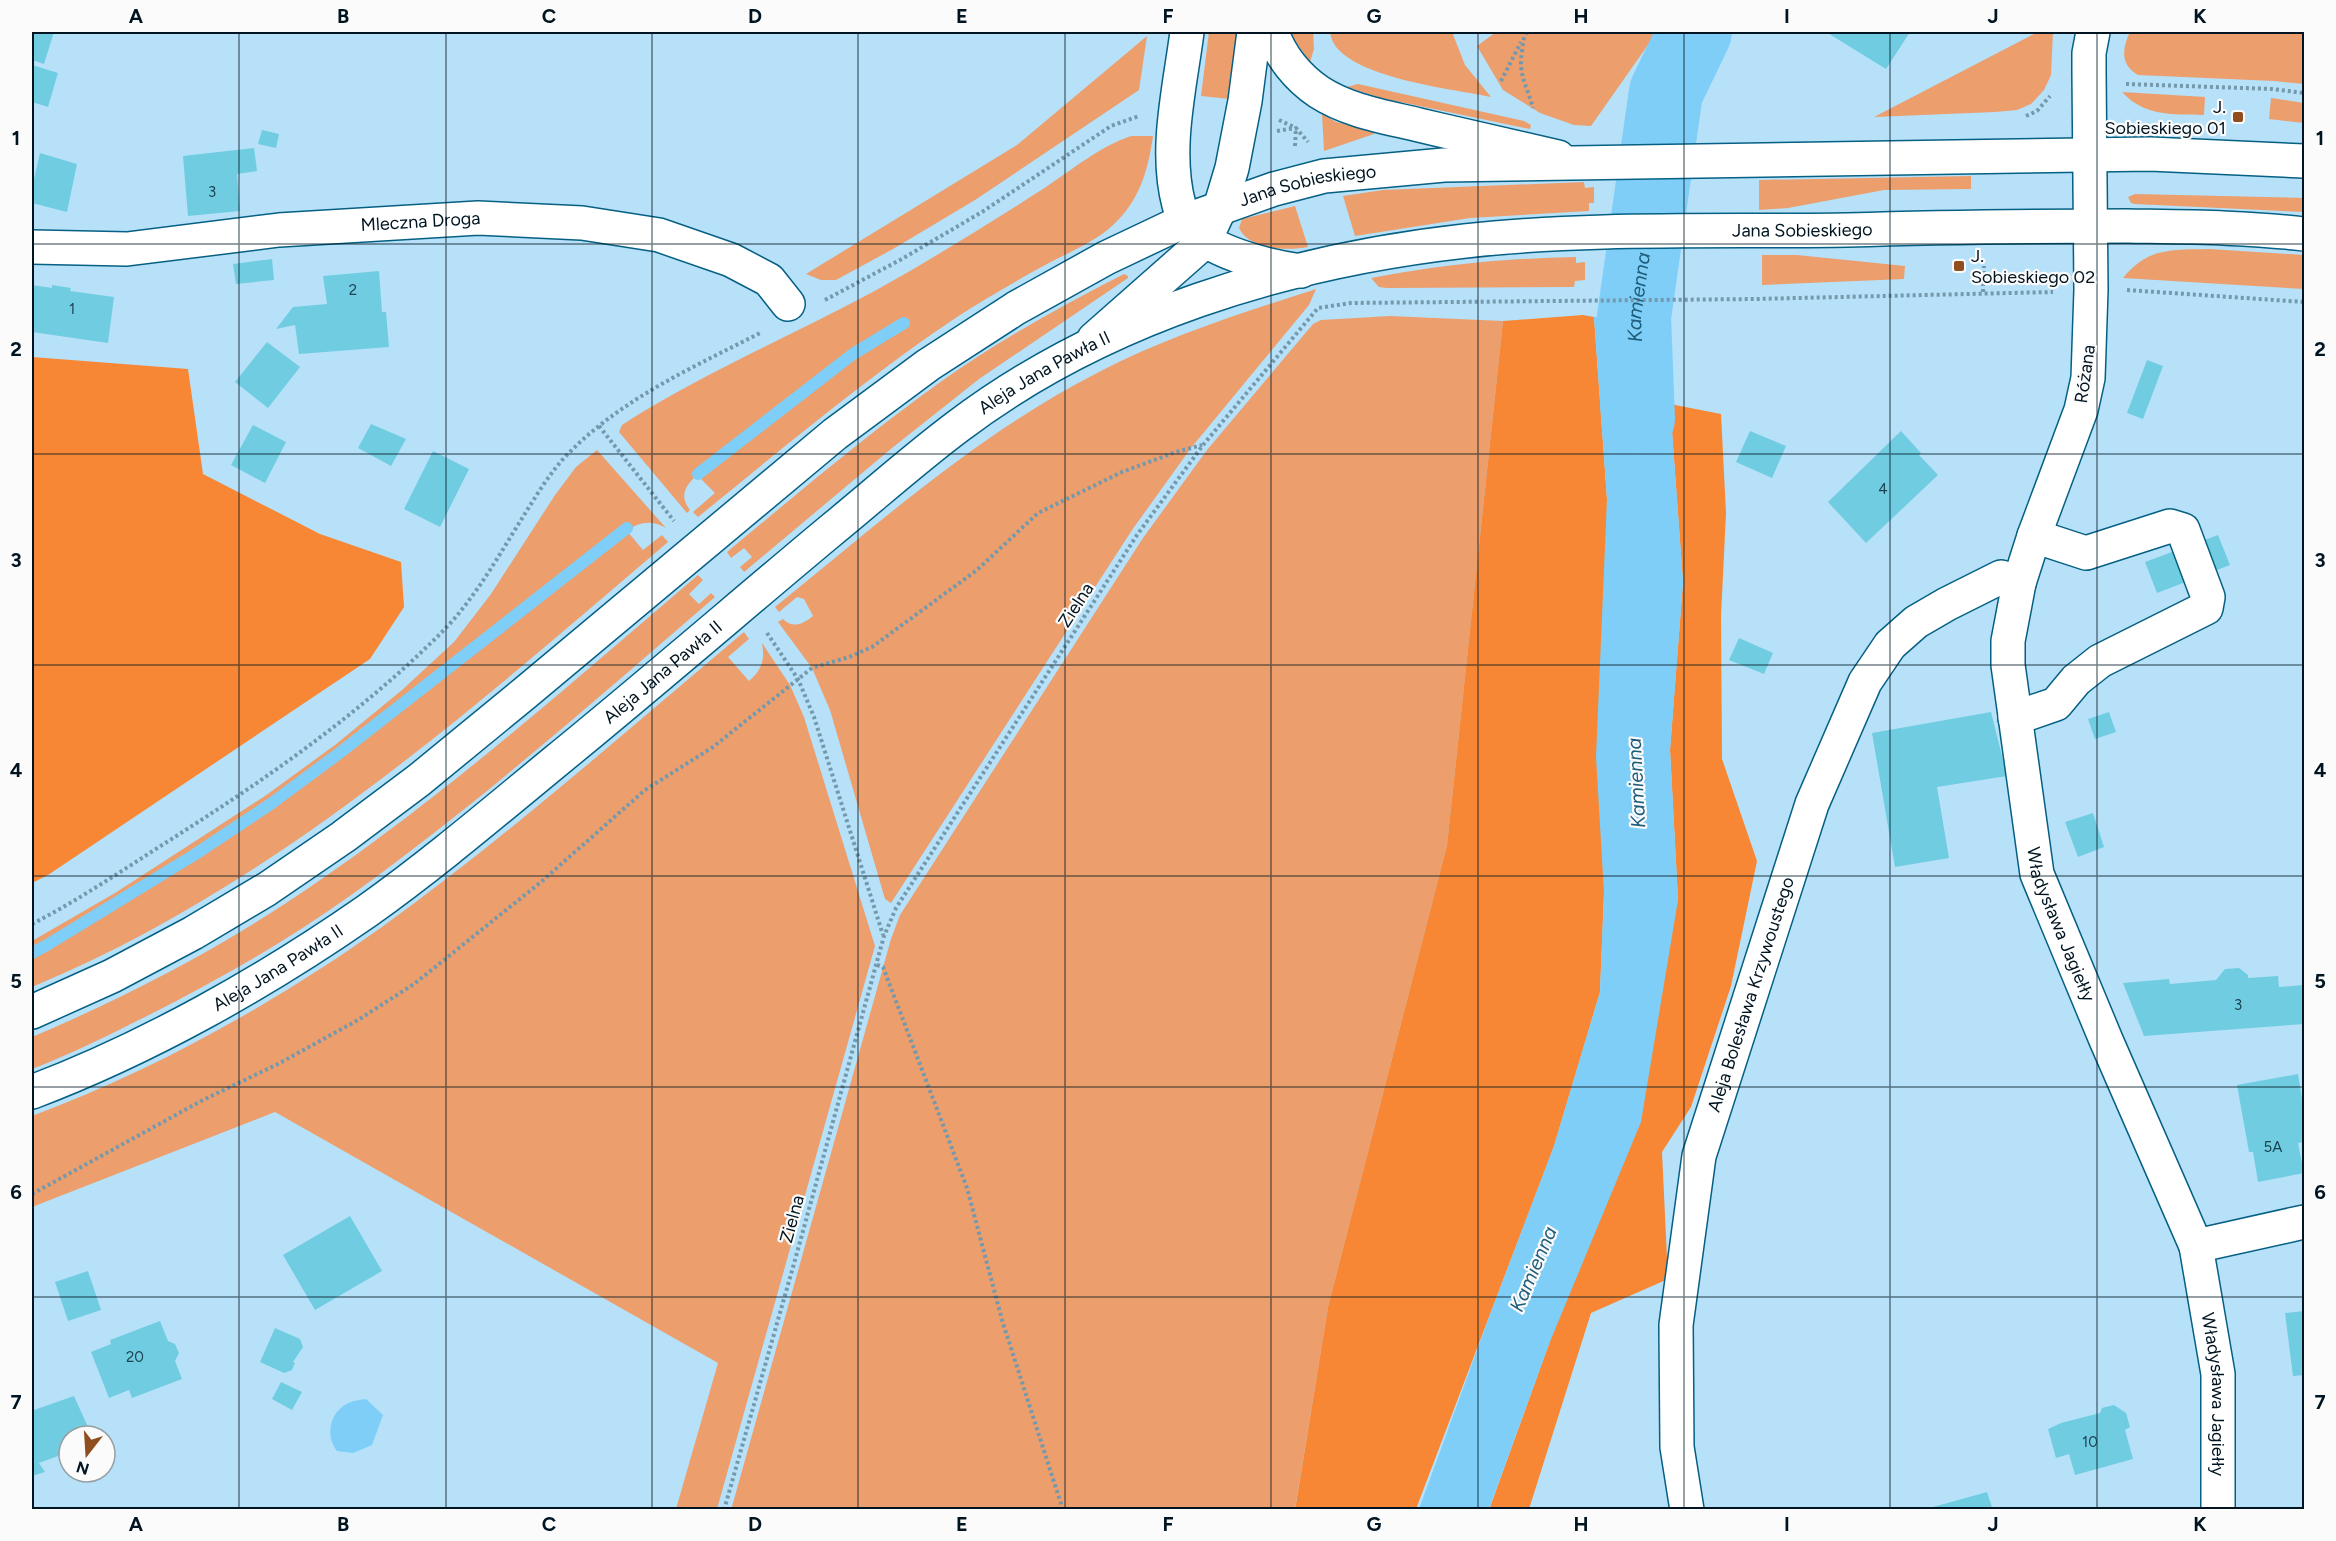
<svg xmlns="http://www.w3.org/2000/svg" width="2336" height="1541" font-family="Figtree,sans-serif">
	<rect width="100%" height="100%" fill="#b6e1f9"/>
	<g fill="#ec9e6d">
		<path d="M1209,32H1238L1230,99L1201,96Z"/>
		<path d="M1289,32H1313L1314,49L1310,62Z"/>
		<path d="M1330,32H1452L1465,65L1491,97C1455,89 1334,77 1330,32Z"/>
		<path d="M1496,32H1657L1591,126L1574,125L1540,113L1503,90L1477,46Z"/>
		<path d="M2038,32H2053L2051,75L2044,90L2031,104L2017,110L1995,112L1874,117Z"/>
		<path d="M2130,32H2304V84L2274,81L2138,75C2120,65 2122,48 2130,32Z"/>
		<path d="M1147,36L1139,90L975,200L893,249L836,280H821L806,274L1017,145Z"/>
		<path d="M1358,84L1524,121L1531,125L1530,129L1381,98L1347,87Z"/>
		<path d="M2122,92L2205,97L2204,115C2173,114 2145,117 2122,92Z"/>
		<path d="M2271,98L2304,103V123L2269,119Z"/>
		<path d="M1322,114L1336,122L1374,132V134L1324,151Z"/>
		<path d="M1131,136H1153C1148,170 1140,200 1113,225C1095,242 1069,252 1047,264C1016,281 986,298 957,317C866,378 783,448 698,517L693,512L715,493L697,475C685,486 679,496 690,510L687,513L619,432L622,425C714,366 816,326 910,271C956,244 1001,216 1046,187C1073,169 1099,147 1131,136Z"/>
		<path d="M1971,176V189L1884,190L1788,208L1759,210V180Z"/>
		<path d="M1584,182L1585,188L1594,187V203H1589V211L1470,218L1355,236L1343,196L1383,190Z"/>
		<path d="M2135,194L2304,198V212L2135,204L2131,203L2128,197Z"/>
		<path d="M1295,206L1308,247C1288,251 1249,250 1239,228L1242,219Z"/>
		<path d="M2209,249L2304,255V289L2123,278C2148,247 2172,250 2209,249Z"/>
		<path d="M1762,255H1797L1905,266L1904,279L1762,285Z"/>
		<path d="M1576,257V263L1585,262V280L1575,281L1574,287L1387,288L1379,287L1371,278C1439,265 1507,258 1576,257Z"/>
		<path d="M1124,274L1128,276V278L979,379L892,448L744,572L740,567L752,557L744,548L731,558L727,552C797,494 865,436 939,383C996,342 1061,306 1124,274Z"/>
		<path d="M1316,289L1309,305L1191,448L1132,530L891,903L885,899L830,710L812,668L778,622L783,619C793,629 803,624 813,616L804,599L797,597L779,612L775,607C879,523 979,433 1099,372C1168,336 1242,313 1316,289Z"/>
		<path d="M1390,316L1503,321L1447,845L1328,1307L1295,1509L731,1510L891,939L900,915L1143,538L1207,450L1313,324L1321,320Z"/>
		<path d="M597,450L666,528C653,520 639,521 627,531L643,550L662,535L668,542C471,710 273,887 32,987V941L115,893L265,796L335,745L402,690L454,642L491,594L555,495L576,467Z"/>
		<path d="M698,575L703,580L689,594L699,604L711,593L715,597C597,699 480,802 354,893C289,940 218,980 147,1016C109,1035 71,1054 32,1069V1037C117,1001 202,958 280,907C429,810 563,690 698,575Z"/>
		<path d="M744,632L749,639L728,657L749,681C762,670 765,660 762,643L790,685L804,717L875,946L717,1509H676L718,1363L275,1112L32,1207V1116C155,1070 275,1003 382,927C508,836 625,732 744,632Z"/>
	</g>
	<g fill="#f78734">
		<path d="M1583,315L1594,317L1607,499L1604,893L1600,992L1554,1146L1416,1509L1295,1510L1328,1307L1447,845L1503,321Z"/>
		<path d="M32,357L188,369L203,474L320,534L401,562L404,607L370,659L48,875L32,883Z"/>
		<path d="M1670,404L1721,414L1726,513L1721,616L1722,759L1757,861L1731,986L1691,1107L1662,1152L1668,1279L1591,1313L1529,1509L1489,1510L1549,1344L1678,900L1670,750L1683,582Z"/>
	</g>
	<g fill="#7ecef8">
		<path d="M1594,317H1668L1670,404L1683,582L1670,750L1678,900L1641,1122L1549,1344L1489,1509H1419L1491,1312L1554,1146L1600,992L1604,893L1596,757L1607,499Z"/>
		<path d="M366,1399L383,1415L372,1445L353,1453L337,1451C324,1434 331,1409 351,1402C356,1400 361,1400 366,1399Z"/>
	</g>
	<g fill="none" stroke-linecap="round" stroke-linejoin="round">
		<g stroke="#7ecef8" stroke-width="12">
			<path d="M698,474L853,354L904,323"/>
			<path d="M32,953L47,945L194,855L272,803L342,751L627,528"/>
		</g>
		<path stroke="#7ecef8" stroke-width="74" id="s1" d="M1638,419L1634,317L1666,92L1695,32"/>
	</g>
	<g fill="#70cde1">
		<path d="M32,32H54L44,64L32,60Z"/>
		<path d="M1826,32H1910L1886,69Z"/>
		<path d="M32,65L58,73L48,107L32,102Z"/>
		<path d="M262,130L279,134L276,148L258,144Z"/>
		<path d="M254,148L257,171L237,174L240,211L188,216L183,156Z"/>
		<path d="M40,153L77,164L67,212L32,203V188Z"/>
		<path d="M272,259L274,280L236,284L233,264Z"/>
		<path d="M379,271L382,312H386L389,347L299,354L295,325L276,329L293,307L327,304L323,276Z"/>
		<path d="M32,285L52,288V285L71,288L70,291L114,297L108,343L32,332Z"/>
		<path d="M267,342L300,367L268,408L235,382Z"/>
		<path d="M2147,360L2163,366L2143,419L2127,413Z"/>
		<path d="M371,424L406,439L391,466L358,448Z"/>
		<path d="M253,425L286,442L265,483L231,465Z"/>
		<path d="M1750,431L1786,446L1772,478L1736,462Z"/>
		<path d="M1901,431L1921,453L1919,455L1938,475L1866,543L1828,502Z"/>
		<path d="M433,451L469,469L440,527L404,509Z"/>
		<path d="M2218,535L2230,565L2157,593L2145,562Z"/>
		<path d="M1739,638L1773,653L1764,674L1729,660Z"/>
		<path d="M1991,712L2007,776L1937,787L1949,858L1895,867L1872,733Z"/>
		<path d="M2109,712L2116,732L2095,739L2088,719Z"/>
		<path d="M2093,813L2104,847L2078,857L2065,822Z"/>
		<path d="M2239,968L2248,975V978L2278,976L2279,987L2304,985V1024L2144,1036L2123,983L2169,979L2170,984L2216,980L2225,969Z"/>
		<path d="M2298,1074L2304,1111V1142L2298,1143L2304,1173L2258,1182L2253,1152H2249L2237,1085Z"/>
		<path d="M350,1216L382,1271L315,1310L283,1255Z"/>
		<path d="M88,1271L101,1310L68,1321L55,1282Z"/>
		<path d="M2304,1311V1375L2293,1376L2285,1313Z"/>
		<path d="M160,1321L168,1341L175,1344L179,1353L175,1361L182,1379L132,1398L129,1390L109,1398L91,1352L111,1344L110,1340Z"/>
		<path d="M275,1328L300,1339L303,1347L293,1362L295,1363L292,1370L284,1373L260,1362Z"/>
		<path d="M281,1382L302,1392L292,1410L272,1399Z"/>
		<path d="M74,1396L92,1436H69V1452L39,1463L45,1472L32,1476V1412L34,1410Z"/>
		<path d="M2114,1405L2126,1413L2130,1427L2125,1430L2133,1459L2075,1475L2069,1454L2056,1458L2048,1429L2061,1423L2100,1413L2102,1408Z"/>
		<path d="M1987,1492L1993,1510H1934L1933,1507Z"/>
	</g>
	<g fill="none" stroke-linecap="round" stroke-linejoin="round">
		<g stroke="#056083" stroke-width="36">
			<g id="minor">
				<path d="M1187,32C1180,87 1164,150 1179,205C1181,211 1182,218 1185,222C1206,252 1267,266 1301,271"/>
				<path d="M1272,32C1280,56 1298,78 1319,92C1348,111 1386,117 1419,125C1465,136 1511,146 1558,157"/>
				<path id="s2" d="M2093,32L2089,53V72L2091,290L2088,378L2081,410L2034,536L2019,583L2008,641V665L2037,874L2106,1040L2196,1246L2304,1222"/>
				<path id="s3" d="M32,247L127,249L279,230L478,218L582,223L659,235L731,260L769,280L788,304"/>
				<path d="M1094,339L1204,242L1220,208L1232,168L1245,101L1254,32"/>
				<path d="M2015,718L2056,704L2076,680L2100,661L2206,608L2208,597L2183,530L2170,526L2086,553L2034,536"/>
				<path id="s4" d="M2196,1246L2218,1374V1510"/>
				<path id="s5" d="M1687,1510L1677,1447L1676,1325L1699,1156L1812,804L1865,682L1890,645L1916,622L1947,604L2001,577L2019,583"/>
			</g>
		</g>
		<g stroke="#056083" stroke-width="36">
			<g id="major">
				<path id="s6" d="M32,1012L112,976L193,933L267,889L343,837L419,780L525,693L835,434L928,365L1016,308L1106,258L1184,221L1274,189L1324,176L1444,165L2150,154L2304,161"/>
				<path id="s7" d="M32,1092C148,1048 265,982 367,911C433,864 494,812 556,761C648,686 738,608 829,532C872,497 913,460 957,427C1102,317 1286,261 1465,241C1591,227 1720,232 1847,230C1940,227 2033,226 2127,226C2186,227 2245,227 2304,234"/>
			</g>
		</g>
		<g stroke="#7599ac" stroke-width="4" stroke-dasharray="3 3" stroke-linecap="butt">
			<path d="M1527,32C1523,37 1523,44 1522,51C1518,76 1527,85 1533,108"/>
			<path d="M1501,81L1521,42"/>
			<path d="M2126,84L2272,89L2304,93"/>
			<path d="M2026,116L2037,111L2050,96"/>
			<path d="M1279,120L1296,128L1308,142"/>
			<path d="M1277,131L1296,128"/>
			<path d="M1295,146L1296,127"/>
			<path d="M2127,290L2304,302"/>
			<path d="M1983,292L1984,266"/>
			<path d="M825,300L900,260L982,212L1111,126L1139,116"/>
			<path d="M599,426L674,521"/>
			<path d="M767,633L798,679L814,717L883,935"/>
			<path d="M32,924C75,902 117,874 159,847C259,784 357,717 441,633C476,598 500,553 526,512C538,493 550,473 565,457C620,399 692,368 762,332"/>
			<path d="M877,965L883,967L967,1188L1002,1320L1063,1510"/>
			<path d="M32,1194L203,1100L278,1064L358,1020L414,984L541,882L645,790L713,747L812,668L849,657L872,647L977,570L1038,513L1122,472L1176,452L1202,445"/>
			<path d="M724,1510L795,1260L884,936L896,908L1137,535L1203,445L1318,308L1351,303L1755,299L2053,292"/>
		</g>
		<use href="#minor" stroke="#fff" stroke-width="33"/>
		<use href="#major" stroke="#fff" stroke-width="33"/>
	</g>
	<path fill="none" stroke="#001521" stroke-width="1.5" stroke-opacity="0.55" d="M239,32V1510M446,32V1510M652,32V1510M858,32V1510M1065,32V1510M1271,32V1510M1478,32V1510M1684,32V1510M1890,32V1510M2097,32V1510M32,244H2304M32,454H2304M32,665H2304M32,876H2304M32,1087H2304M32,1297H2304"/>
	<g fill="#904d1d" stroke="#fbfbfb" stroke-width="2">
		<rect x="2232" y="111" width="12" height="12" rx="3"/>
		<rect x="1953" y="260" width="12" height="12" rx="3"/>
	</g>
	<g text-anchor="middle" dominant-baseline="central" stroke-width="4.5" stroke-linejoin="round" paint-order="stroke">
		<g font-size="15" fill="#1c4351">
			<text x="212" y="192">3</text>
			<text x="353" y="290">2</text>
			<text x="72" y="309">1</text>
			<text x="1883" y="489">4</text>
			<text x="2238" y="1005">3</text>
			<text x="2273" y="1147">5A</text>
			<text x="135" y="1357">20</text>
			<text x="2090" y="1442">10</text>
		</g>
		<g font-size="18" fill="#001521" stroke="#fbfbfb" text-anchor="end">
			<text x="2226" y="107">J.<tspan x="2226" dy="21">Sobieskiego 01</tspan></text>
			<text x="1971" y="256" text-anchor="start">J.<tspan x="1971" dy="21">Sobieskiego 02</tspan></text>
		</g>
		<g font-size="18" fill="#001521" stroke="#fbfbfb">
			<text stroke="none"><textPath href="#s6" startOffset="1533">Jana Sobieskiego</textPath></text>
			<text stroke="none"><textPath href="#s3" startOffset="390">Mleczna Droga</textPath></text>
			<text stroke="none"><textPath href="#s7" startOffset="2030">Jana Sobieskiego</textPath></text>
			<text stroke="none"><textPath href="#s7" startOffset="1248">Aleja Jana Pawła II</textPath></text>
			<text transform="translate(2085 374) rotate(-82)">Różana</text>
			<text transform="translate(1076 605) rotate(-57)">Zielna</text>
			<text stroke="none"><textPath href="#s7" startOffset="762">Aleja Jana Pawła II</textPath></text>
			<text stroke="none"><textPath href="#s2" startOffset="912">Władysława Jagiełły</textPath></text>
			<text stroke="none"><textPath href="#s7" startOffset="276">Aleja Jana Pawła II</textPath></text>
			<text stroke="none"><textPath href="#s5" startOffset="526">Aleja Bolesława Krzywoustego</textPath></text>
			<text transform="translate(792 1219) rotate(-75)">Zielna</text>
			<text stroke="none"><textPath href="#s4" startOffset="150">Władysława Jagiełły</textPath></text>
		</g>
		<g font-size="20" font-style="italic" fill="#1f5d7a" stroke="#fbfbfb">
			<text stroke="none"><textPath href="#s1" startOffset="122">Kamienna</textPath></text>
			<text transform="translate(1636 783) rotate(-93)">Kamienna</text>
			<text transform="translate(1533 1269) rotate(-67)">Kamienna</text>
		</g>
	</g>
	<rect width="2336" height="1541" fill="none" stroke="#fbfbfb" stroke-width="66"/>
	<g transform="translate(87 1454) rotate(197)"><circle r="28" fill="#fbfbfb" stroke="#979fa4" stroke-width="1.5"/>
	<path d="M0-4.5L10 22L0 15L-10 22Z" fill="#904d1d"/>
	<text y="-9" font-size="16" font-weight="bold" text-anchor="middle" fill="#001521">N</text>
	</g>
	<rect x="33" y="33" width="2270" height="1475" fill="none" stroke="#001521" stroke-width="2"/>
	<g font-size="20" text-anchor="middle" font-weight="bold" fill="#001521">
		<text x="136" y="23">A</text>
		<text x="343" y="23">B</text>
		<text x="549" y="23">C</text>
		<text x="755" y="23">D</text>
		<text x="962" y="23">E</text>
		<text x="1168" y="23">F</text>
		<text x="1374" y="23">G</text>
		<text x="1581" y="23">H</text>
		<text x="1787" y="23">I</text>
		<text x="1993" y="23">J</text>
		<text x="2200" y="23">K</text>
		<text x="16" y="145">1</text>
		<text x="2320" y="145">1</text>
		<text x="16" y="356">2</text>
		<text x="2320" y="356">2</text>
		<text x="16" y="567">3</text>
		<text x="2320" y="567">3</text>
		<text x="16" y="777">4</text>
		<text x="2320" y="777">4</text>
		<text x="16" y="988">5</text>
		<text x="2320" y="988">5</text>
		<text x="16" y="1199">6</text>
		<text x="2320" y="1199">6</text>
		<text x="16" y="1409">7</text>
		<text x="2320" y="1409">7</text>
		<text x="136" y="1531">A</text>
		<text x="343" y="1531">B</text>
		<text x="549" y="1531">C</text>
		<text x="755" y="1531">D</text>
		<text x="962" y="1531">E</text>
		<text x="1168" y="1531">F</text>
		<text x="1374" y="1531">G</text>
		<text x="1581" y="1531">H</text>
		<text x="1787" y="1531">I</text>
		<text x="1993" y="1531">J</text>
		<text x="2200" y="1531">K</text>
	</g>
</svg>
